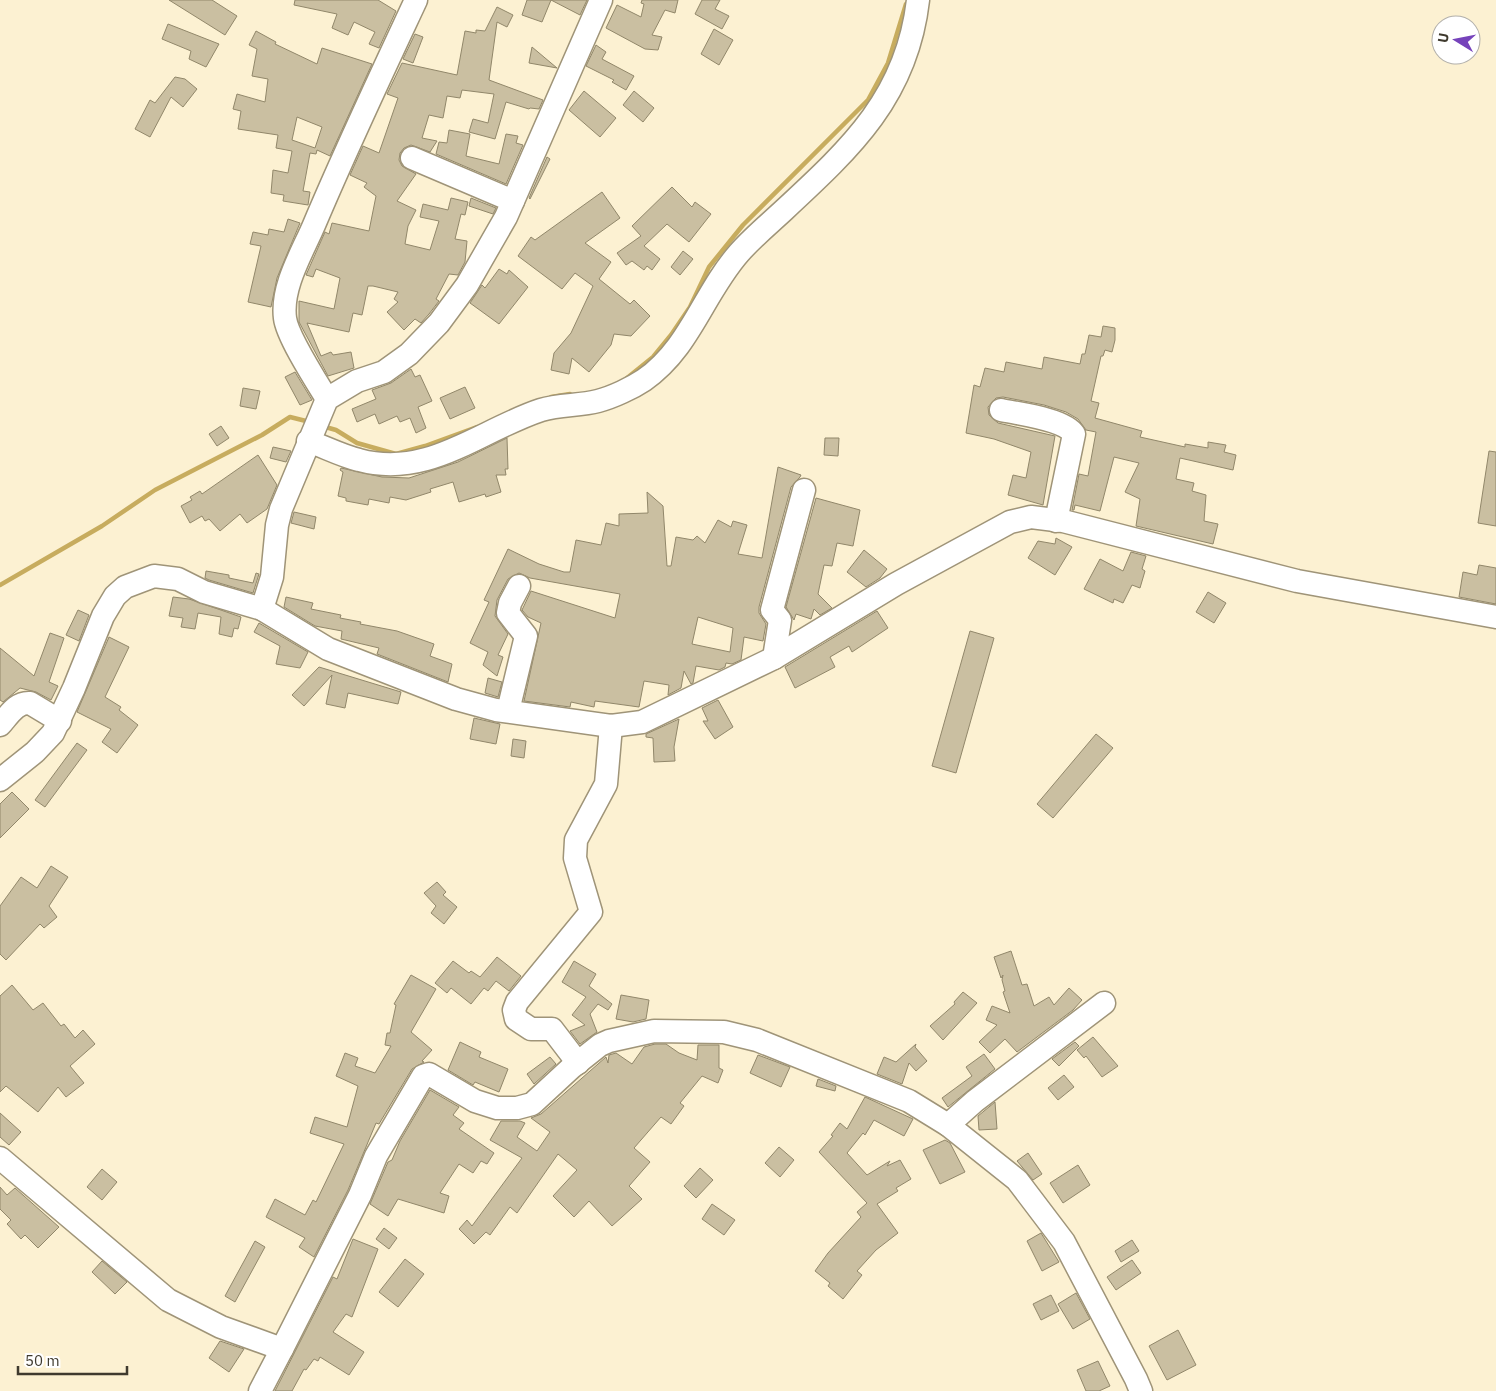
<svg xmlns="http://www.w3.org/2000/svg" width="1496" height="1391" font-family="'IBM Plex Sans',sans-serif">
	<rect width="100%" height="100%" fill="#fcf1d2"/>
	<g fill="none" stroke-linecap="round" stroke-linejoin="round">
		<g stroke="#c7ac5e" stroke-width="4.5">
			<path d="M627,378L653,357L671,335L690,307L709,267L743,225L868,100L888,63L906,4"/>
			<path d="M551,397L570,394"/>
			<path d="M322,426L336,430L357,443L396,454L425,446L477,427"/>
			<path d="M0,585L102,526L155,490L262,435L290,417L310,422"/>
		</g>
	</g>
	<g fill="#cabfa1" stroke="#91876a" fill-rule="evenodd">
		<path d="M169,0H212L237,16L225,35Z"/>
		<path d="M295,0H378L396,11L379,48L369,44L375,32L354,22L348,35L332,28L337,14L294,5Z"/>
		<path d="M527,0H587L580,15L551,0L542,22L522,15Z"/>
		<path d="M642,0H678L675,13L665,10L652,35L662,37L658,50L645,49L606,28L617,5L641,17L644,4L641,3Z"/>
		<path d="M702,0H720L715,9L729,16L722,29L695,14Z"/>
		<path d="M497,7L513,15L507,27L497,22L489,80L543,100L539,109L530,108L529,109L506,102L495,139L469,132L473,119L488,123L494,94L462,90L460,98L447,96L443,118L429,115L422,138L437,141L430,152L411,145L404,148L400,153L399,160L402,166L416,174L397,201L416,210L408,226L405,244L430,250L439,221L420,217L423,204L448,210L451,198L468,202L465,215L461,214L455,239L467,241L465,262L458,275L449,274L436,299L439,301L429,314L421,323L415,319L404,330L387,312L398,302L394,299L398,292L373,286H368L362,315L353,313L349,332L307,323L321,356L331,352L333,355L351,352L354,368L328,376L299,322V301L334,309L340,278L316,269L313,277L306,275L325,232L329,234L332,223L369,231L376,196L364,187L367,183L350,175L363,146L379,153L398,98L387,94L402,63L457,75L465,31L476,33V30L485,31Z"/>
		<path d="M168,24L219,44L206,67L189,59L191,51L162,39Z"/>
		<path d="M714,29L733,40L719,65L701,54Z"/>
		<path d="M256,31L276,42L275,44L317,64L322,48L372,64L330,156L317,150L316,154L310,153L303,191L310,192L308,205L283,201L284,195L271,193L273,170L288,173L292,151L276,148L278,135L238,129L241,111L233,109L237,94L265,102L268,79L252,76L257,49L249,45ZM297,117L322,127L315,148L292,140Z"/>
		<path d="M415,34L423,37L413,63L403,59Z"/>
		<path d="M596,45L606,52L602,59L634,76L626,90L612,82L614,80L586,66Z"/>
		<path d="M532,47L557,68L529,63Z"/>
		<path d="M175,77L185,79L197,89L183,107L171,97L150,137L135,129L150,100L155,103Z"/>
		<path d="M584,91L616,118L600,137L569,110Z"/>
		<path d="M634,91L654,108L643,122L623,105Z"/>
		<path d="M449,130L470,134L466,156L499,164L506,134L518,136L516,143L523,145L506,184L436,154L439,142L447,143Z"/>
		<path d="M547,157L550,159L530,199L529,198Z"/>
		<path d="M672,187L692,207L695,202L711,214L689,242L667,224L644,246L660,259L652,270L647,266L644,270L632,261L626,265L617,253L641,236L632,226Z"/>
		<path d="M602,192L620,218L585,243L611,262L599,279L630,304L634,300L650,316L631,336L614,334L611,345L589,372L572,358L569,374L551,370L554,353L571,333L593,286L575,273L562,289L518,256L531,237L535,240Z"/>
		<path d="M471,198L496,208L493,214L469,206Z"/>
		<path d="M288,219L300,223L277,278L271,307L248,302L261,246L250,244L253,232L268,235L269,229L284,232Z"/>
		<path d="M683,251L693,259L680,275L671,267Z"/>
		<path d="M499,269L507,274L509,270L528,287L499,324L470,303L482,285L485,288Z"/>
		<path d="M1103,326L1115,328V340L1112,352L1105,350L1103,356H1101L1091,401L1099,403L1095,418L1142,431L1140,437L1185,447V444L1208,448V442L1226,445L1224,452L1236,455L1233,470L1180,458L1176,479L1194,483L1192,491L1206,495L1204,521L1218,524L1213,544L1136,526L1140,499L1125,492L1139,463L1114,457L1100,511L1075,505L1074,510H1072L1079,474L1088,476L1096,432L1086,430L1078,419L1066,412L1044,405L1003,397L996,398L988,407L989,415L998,423L1055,436L1043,505L1008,495L1013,475L1026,478L1031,452L994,439L966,433L974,385L980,387L985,368L1004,372L1006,362L1042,369L1044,357L1080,364L1082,354H1085L1089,335L1101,337Z"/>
		<path d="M411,369L415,377L420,375L432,401L418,407L426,428L416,433L410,418L400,422L397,416L379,424L375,414L357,422L352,409L376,399L372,390L391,383Z"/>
		<path d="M295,372L312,400L300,405L285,377Z"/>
		<path d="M465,387L475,408L450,419L440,398Z"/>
		<path d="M243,388L260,391L256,409L240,406Z"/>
		<path d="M221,426L229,438L217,446L209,434Z"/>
		<path d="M507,438L508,469H505L506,475H496L501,492L486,497L485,494L459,502L453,482L430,489L431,492L406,500L390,497L389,503L369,499L368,505L346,501V498L338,496L343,472L340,470L341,468L382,477L409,478L458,462Z"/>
		<path d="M825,438H839L838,456L824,455Z"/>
		<path d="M273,447L291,451L286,462L270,458Z"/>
		<path d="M1489,451L1496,452V526L1478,523Z"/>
		<path d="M258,455L277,485L267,509L247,523L240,514L220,531L209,519L205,521L202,516L190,523L181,506L192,500L190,497L200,491L202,494Z"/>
		<path d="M778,467L801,475L800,477L791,487L759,607V613L766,624L763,641L744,637L741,660L732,664L726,663L725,667L719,670L696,666L693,683L691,684L684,671L681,688L668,695L669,685L644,681L639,707L595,701L594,707L571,702L570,707L524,701L541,623L528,617L522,610L531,591L615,618L620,594L530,578L519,573L508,579L497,600L495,616L508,634L498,655L503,657L497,676L483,665L488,652L470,643L489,602L484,600L508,549L539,564L564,572H570L576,540L601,545L606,523L619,526V514L648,513L647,492L663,506L667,566H671L676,537L693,540L697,536L705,543L718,520L731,527L733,521L747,525L738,554L762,558ZM698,617L733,628L730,652L692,644Z"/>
		<path d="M816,498L860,510L853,546L837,543L832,566L824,565L818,594L832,608L820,615L814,609L811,619L796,614L794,620L786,607Z"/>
		<path d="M294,512L316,517L314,529L291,523Z"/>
		<path d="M1056,538L1072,547L1055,575L1028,558L1038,541L1055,544Z"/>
		<path d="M864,550L887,569L880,578L866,587L847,572Z"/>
		<path d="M1131,552L1146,556L1142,569L1145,571L1140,588L1132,585L1123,603L1114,599L1113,603L1084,589L1100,559L1123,571Z"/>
		<path d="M1479,565L1496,568V604L1459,597L1463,572L1477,575Z"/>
		<path d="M206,571L229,575V578L253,583L256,573L259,574L253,593L209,580L205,578Z"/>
		<path d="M1208,592L1226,603L1214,623L1196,612Z"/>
		<path d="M173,597L189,599L241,617L238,629L234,628L232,637L219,634L221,617L198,613L195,629L181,627L183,618L169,616Z"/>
		<path d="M286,597L313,603L311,609L341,615L340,618L361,622L360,624L397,631L434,644L430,656L452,664L448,682L377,654L379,648L341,639L342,631L315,626L284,607Z"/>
		<path d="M78,610L89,615L79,641L66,635Z"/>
		<path d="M877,611L888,628L852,652L849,646L830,657L835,667L795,688L785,667Z"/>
		<path d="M259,623L308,652L300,668L276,664L280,646L254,632Z"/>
		<path d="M970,631L994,638L956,773L932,766Z"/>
		<path d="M50,633L64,638L49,682L58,686L51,700L36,692L20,688L3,702L0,700V648L34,676Z"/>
		<path d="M109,637L129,647L105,697L121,707L119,710L138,725L117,753L102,742L111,729L77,712Z"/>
		<path d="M319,667L401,692L398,704L348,693L345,708L326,704L332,675L304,706L292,695Z"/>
		<path d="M488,678L502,682L498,697L485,693Z"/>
		<path d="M718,700L733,727L715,739L703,721H708L702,708Z"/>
		<path d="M474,718L500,724L496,744L470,739Z"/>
		<path d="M679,719L674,747L675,761L654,762L653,738L646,737V734Z"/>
		<path d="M1096,734L1113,748L1053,818L1037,804Z"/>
		<path d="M513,739L526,741L524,758L511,756Z"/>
		<path d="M77,743L87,750L45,807L35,800Z"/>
		<path d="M12,792L29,809L0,838V804Z"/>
		<path d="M51,866L68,877L49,906L57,917L44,928L40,924L6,960L0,954V906L21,877L37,888Z"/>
		<path d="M437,882L446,892L443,895L457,907L444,924L431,913L436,906L424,893Z"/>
		<path d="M1011,951L1022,985L1027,984L1034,1006L1049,997L1054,1005L1069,988L1082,1000L1073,1010L1017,1052L1005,1039L990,1053L979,1042L997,1025L986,1020L992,1006L1010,1013L1003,992L1005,991L1002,980L1003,975L1001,978L994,957Z"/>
		<path d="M497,957L521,976L509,991L496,981L488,991L484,988L471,1004L451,988L447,993L435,983L453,961L469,973L471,971L480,977Z"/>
		<path d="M574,961L596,974L589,986L612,1004L608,1010L598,1004L590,1014L597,1032L580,1044L570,1031L585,1025L572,1015L586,997L562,982Z"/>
		<path d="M411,975L436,989L411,1032L432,1050L422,1061L424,1062L412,1069L379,1124L376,1123L348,1190L314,1257L299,1247L305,1238L266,1217L275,1199L305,1215L313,1200L316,1202L344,1144L310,1133L315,1117L347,1127L358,1086L336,1076L342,1061L345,1053L358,1058L355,1066L375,1073L391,1046L385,1045L387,1033H390L396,1005L394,1004Z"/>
		<path d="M12,985L33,1010L43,1003L61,1026L64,1024L75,1038L83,1030L95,1044L70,1066L84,1083L66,1097L58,1087L38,1112L6,1086L0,1092V996Z"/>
		<path d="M963,992L977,1003L943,1040L930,1026L955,1004L954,1002Z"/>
		<path d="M621,995L649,1000L646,1019L633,1022L616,1019Z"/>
		<path d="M1093,1037L1118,1066L1102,1077L1086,1056L1084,1058L1077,1050Z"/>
		<path d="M460,1042L481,1052L479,1057L508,1069L499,1092L475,1082L473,1085L448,1070Z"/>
		<path d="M1075,1042L1079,1046L1059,1066L1052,1059Z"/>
		<path d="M655,1044H666L679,1053L697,1060L698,1045H719V1068L723,1070L718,1083L702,1076L680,1103L684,1106L671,1124L661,1117L634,1148L650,1162L629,1186L642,1199L612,1226L589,1201L574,1217L553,1196L577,1170L558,1154L517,1213L510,1207L490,1235L486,1232L474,1244L459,1229L467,1220L472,1226L522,1158L490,1140L501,1121H520L525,1123L517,1137L537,1151L550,1132L531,1118L541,1114L606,1057L608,1063L609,1055L616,1053L632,1064L644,1047Z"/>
		<path d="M916,1044L915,1047L927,1061L916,1071L909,1063L902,1084L877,1074L884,1057L896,1062Z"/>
		<path d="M984,1054L995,1069L948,1107L942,1098L972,1076L966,1067Z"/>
		<path d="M758,1055L790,1067L781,1087L750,1073Z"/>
		<path d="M550,1057L556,1064L534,1084L527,1074Z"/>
		<path d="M1064,1075L1074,1087L1058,1100L1048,1088Z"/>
		<path d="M818,1079L836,1086L835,1091L816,1086Z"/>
		<path d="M430,1090L459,1107L453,1115L464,1123L459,1129L494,1153L487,1164L481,1161L473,1173L459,1164L440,1193L449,1196L444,1213L398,1199L388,1216L370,1204L388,1162L392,1160L400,1141Z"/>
		<path d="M865,1097L913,1119L904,1136L874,1120L865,1135L863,1133L847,1153L867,1175L890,1161L887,1166L900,1160L911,1179L896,1188L898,1191L877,1204L898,1233L876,1250L857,1271L862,1275L843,1299L828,1286L830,1283L815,1271L828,1253L861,1217L857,1212L867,1203L819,1152L833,1136L831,1135L840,1123L847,1129Z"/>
		<path d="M995,1102L997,1129L979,1130L978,1116Z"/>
		<path d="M0,1113L21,1132L9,1145L0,1137Z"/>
		<path d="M945,1140L950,1143L965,1172L940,1184L923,1150Z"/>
		<path d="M779,1147L794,1160L780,1177L765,1163Z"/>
		<path d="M1028,1153L1042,1174L1033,1180L1017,1161Z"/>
		<path d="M1078,1165L1090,1185L1063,1203L1050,1183Z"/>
		<path d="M700,1168L713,1180L696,1198L684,1186Z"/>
		<path d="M102,1169L117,1182L102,1200L87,1187Z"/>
		<path d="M0,1187L7,1195L15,1188L59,1227L38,1248L25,1235L21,1239L7,1224L11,1220L0,1209Z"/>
		<path d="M712,1204L735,1220L724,1235L702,1219Z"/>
		<path d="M384,1228L397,1238L389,1249L376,1239Z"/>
		<path d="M1041,1233L1059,1262L1042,1271L1027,1241Z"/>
		<path d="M353,1239L378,1249L352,1317L346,1314L333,1332L364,1352L349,1375L320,1357L318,1361L314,1359L306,1370L304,1369L292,1391H275L333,1277L337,1279Z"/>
		<path d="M1132,1240L1139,1251L1121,1262L1115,1251Z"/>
		<path d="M255,1241L265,1247L235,1302L225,1296Z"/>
		<path d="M405,1259L424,1274L398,1307L379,1292Z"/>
		<path d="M1132,1260L1141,1273L1116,1290L1107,1277Z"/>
		<path d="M102,1261L127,1282L115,1294L92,1272Z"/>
		<path d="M1076,1293L1090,1319L1073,1329L1058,1304Z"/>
		<path d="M1051,1295L1059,1311L1041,1320L1033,1304Z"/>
		<path d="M1178,1330L1196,1365L1167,1380L1149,1346Z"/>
		<path d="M220,1341L244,1349L229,1372L209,1358Z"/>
		<path d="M1098,1361L1110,1386L1099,1391H1086L1077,1370Z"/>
	</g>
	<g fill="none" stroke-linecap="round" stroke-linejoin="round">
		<g stroke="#9f9478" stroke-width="25">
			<g id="minor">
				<path d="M412,158L513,201"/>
				<path d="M327,399C316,381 287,336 285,318C281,287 302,253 314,225C346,149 381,75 416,0"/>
				<path d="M1001,410C1020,414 1064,419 1074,434L1056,521"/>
				<path d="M308,441C325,447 342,456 359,460C428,479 480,430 541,410C560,404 579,406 598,401C613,397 632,388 644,380C690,348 703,294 739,253C752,238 769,224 784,210C852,147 907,96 918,0"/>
				<path d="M262,609L272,577L277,525L281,509L327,399L357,381L384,372L409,354L439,323L467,285L506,217L601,0"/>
				<path d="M774,658L780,620L772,610L804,490"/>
				<path d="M508,711L526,636L508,613L510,603L519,586"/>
				<path d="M0,725C9,715 16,702 30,703L60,721"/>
				<path d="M0,780L35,752L53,733L74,688L103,616L115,596L125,587L154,576L178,579L204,592L262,609L328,649L456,699L496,710L611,726L642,722L774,658L896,584L1010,522L1031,517L1063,521L1297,581L1496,617"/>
				<path d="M578,1063L552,1029H531L516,1019L514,1010L517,1002L591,912L575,858L576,840L606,784L611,726"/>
				<path d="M948,1125L975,1101L1104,1003"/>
				<path d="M0,1158L168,1300L221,1327L282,1349L360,1195L376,1156L423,1076L429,1074L475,1101L497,1108H517L532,1104L571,1068L600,1045L609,1041L654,1031L724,1032L757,1040L909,1101L948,1125L1017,1180L1064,1242L1136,1379L1141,1391"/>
				<path d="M260,1391L282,1349"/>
			</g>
		</g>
		<use href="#minor" stroke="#fff" stroke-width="22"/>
	</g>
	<g transform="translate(1456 40) rotate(280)"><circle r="24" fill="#ffffff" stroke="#b2b0ab"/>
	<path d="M0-4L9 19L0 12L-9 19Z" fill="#7643bb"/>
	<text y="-8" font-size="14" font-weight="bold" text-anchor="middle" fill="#3f3a2e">U</text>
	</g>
	<path d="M18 1366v8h109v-8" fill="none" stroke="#3f3a2e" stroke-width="2.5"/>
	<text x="25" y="1366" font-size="15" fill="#3f3a2e" stroke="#ffffff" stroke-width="4" paint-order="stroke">50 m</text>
</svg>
